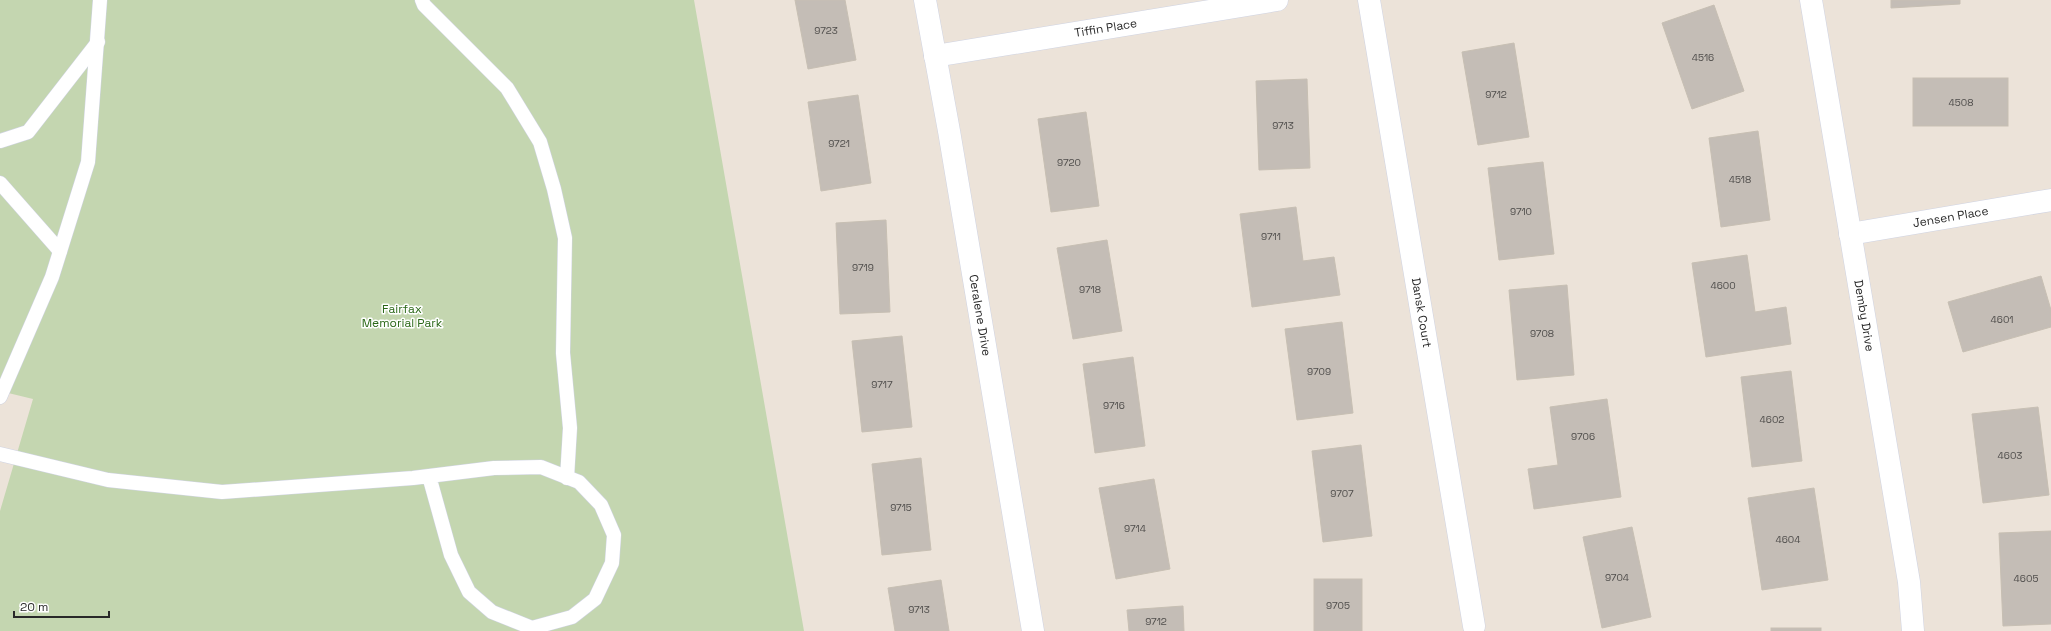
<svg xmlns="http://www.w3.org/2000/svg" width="2051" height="631" font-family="'Space Grotesk',sans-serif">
	<rect width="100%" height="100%" fill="#ece3d9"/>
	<path fill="#c4d6b0" d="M0,0H694L804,631H0V511L33,399L0,391Z"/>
	<g fill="#c4bdb6" stroke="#c7bfb3">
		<path d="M795,0H845L856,60L808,69Z"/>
		<path d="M1891,0H1960V4L1891,8Z"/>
		<path d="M1714,5L1744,91L1692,109L1662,23Z"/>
		<path d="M1514,43L1529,137L1478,145L1462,52Z"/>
		<rect x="1913" y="78" width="95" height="48"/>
		<path d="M1307,79L1310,168L1259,170L1256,81Z"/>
		<path d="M858,95L871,183L821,191L808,102Z"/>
		<path d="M1086,112L1099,206L1051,212L1038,119Z"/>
		<path d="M1758,131L1770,220L1721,227L1709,138Z"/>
		<path d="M1543,162L1554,254L1499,260L1488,168Z"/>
		<path d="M1296,207L1303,261L1334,257L1340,295L1252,307L1240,214Z"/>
		<path d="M886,220L890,312L840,314L836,223Z"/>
		<path d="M1107,240L1122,331L1073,339L1057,248Z"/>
		<path d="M1747,255L1755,312L1786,307L1791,344L1706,357L1692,263Z"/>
		<path d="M2041,276L2051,310V327L1963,352L1948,302Z"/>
		<path d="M1567,285L1574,375L1517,380L1509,290Z"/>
		<path d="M1342,322L1353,413L1297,420L1285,329Z"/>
		<path d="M902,336L912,427L862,432L852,341Z"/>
		<path d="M1133,357L1145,446L1095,453L1083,364Z"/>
		<path d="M1791,371L1802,461L1752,467L1741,377Z"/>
		<path d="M1607,399L1621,497L1534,509L1528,469L1558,465L1550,407Z"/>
		<path d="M2038,407L2049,495L1983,503L1972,414Z"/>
		<path d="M1361,445L1372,536L1323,542L1312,451Z"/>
		<path d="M921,458L931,550L882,555L872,464Z"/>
		<path d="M1154,479L1170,569L1116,579L1099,488Z"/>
		<path d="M1814,488L1828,580L1762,590L1748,498Z"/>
		<path d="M1632,527L1651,617L1602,628L1583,537Z"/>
		<path d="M2051,531V624L2003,626L1999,533Z"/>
		<rect x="1314" y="579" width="48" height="52"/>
		<path d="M941,580L949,631H895L888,588Z"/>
		<path d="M1183,606L1184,631H1129L1127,610Z"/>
		<rect x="1771" y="628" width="50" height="3"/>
	</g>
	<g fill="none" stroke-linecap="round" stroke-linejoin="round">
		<g stroke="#cfd3e2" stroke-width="15">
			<g id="service">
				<path d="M422,0L424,5L507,88L540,142L554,189L565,238L563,353L570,428L567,478"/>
				<path d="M0,141L28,132L98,42"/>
				<path d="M0,183L60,251"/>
				<path d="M0,397L52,277L88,162L100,0"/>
				<path d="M0,454L108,480L222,492L413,478L429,476L494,468L541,467L579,482L601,505L614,535L612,563L595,599L572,617L532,628L492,612L469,592L451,555L429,476"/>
			</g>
		</g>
		<g stroke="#cfd3e2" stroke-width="23">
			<g id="minor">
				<path id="s1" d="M925,0L949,131L1033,631"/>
				<path id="s2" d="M1369,0L1474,626"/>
				<path id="s3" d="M1811,0L1909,582L1913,631"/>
				<path id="s4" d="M935,56L1277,0"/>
				<path id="s5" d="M1850,234L2051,200"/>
			</g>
		</g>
		<use href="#service" stroke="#fff" stroke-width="14"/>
		<use href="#minor" stroke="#fff" stroke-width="22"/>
	</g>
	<g text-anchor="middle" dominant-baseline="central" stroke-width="3" stroke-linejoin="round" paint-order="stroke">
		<g font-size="10" fill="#504e4c">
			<text x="826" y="30">9723</text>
			<text x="1703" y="57">4516</text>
			<text x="1496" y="94">9712</text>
			<text x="1961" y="102">4508</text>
			<text x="1283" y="125">9713</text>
			<text x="839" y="143">9721</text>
			<text x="1069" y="162">9720</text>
			<text x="1740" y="179">4518</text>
			<text x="1521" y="211">9710</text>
			<text x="1271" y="236">9711</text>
			<text x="863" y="267">9719</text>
			<text x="1723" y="285">4600</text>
			<text x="1090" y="289">9718</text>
			<text x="2002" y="319">4601</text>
			<text x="1542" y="333">9708</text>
			<text x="1319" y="371">9709</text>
			<text x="882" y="384">9717</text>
			<text x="1114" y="405">9716</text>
			<text x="1772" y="419">4602</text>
			<text x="1583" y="436">9706</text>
			<text x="2010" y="455">4603</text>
			<text x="1342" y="493">9707</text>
			<text x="901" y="507">9715</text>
			<text x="1135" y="528">9714</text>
			<text x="1788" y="539">4604</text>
			<text x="1617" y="577">9704</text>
			<text x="2026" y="578">4605</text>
			<text x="1338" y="605">9705</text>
			<text x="919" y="609">9713</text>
			<text x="1156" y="621">9712</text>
		</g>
		<g font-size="12" fill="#292929" stroke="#fff">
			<text stroke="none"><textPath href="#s4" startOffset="173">Tiffin Place</textPath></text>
			<text stroke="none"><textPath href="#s5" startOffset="102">Jensen Place</textPath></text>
			<text stroke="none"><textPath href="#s2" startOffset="317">Dansk Court</textPath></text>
			<text stroke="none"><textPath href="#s1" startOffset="320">Ceralene Drive</textPath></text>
			<text stroke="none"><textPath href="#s3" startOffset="320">Demby Drive</textPath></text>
		</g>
		<g font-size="12" fill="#2a6717" stroke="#fff">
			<text x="402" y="309">Fairfax<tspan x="402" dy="14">Memorial Park</tspan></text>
		</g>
	</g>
	<path d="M14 611v6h95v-6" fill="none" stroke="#292929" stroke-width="2"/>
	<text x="20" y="611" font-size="12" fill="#292929" stroke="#ffffff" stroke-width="3" paint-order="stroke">20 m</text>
</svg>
